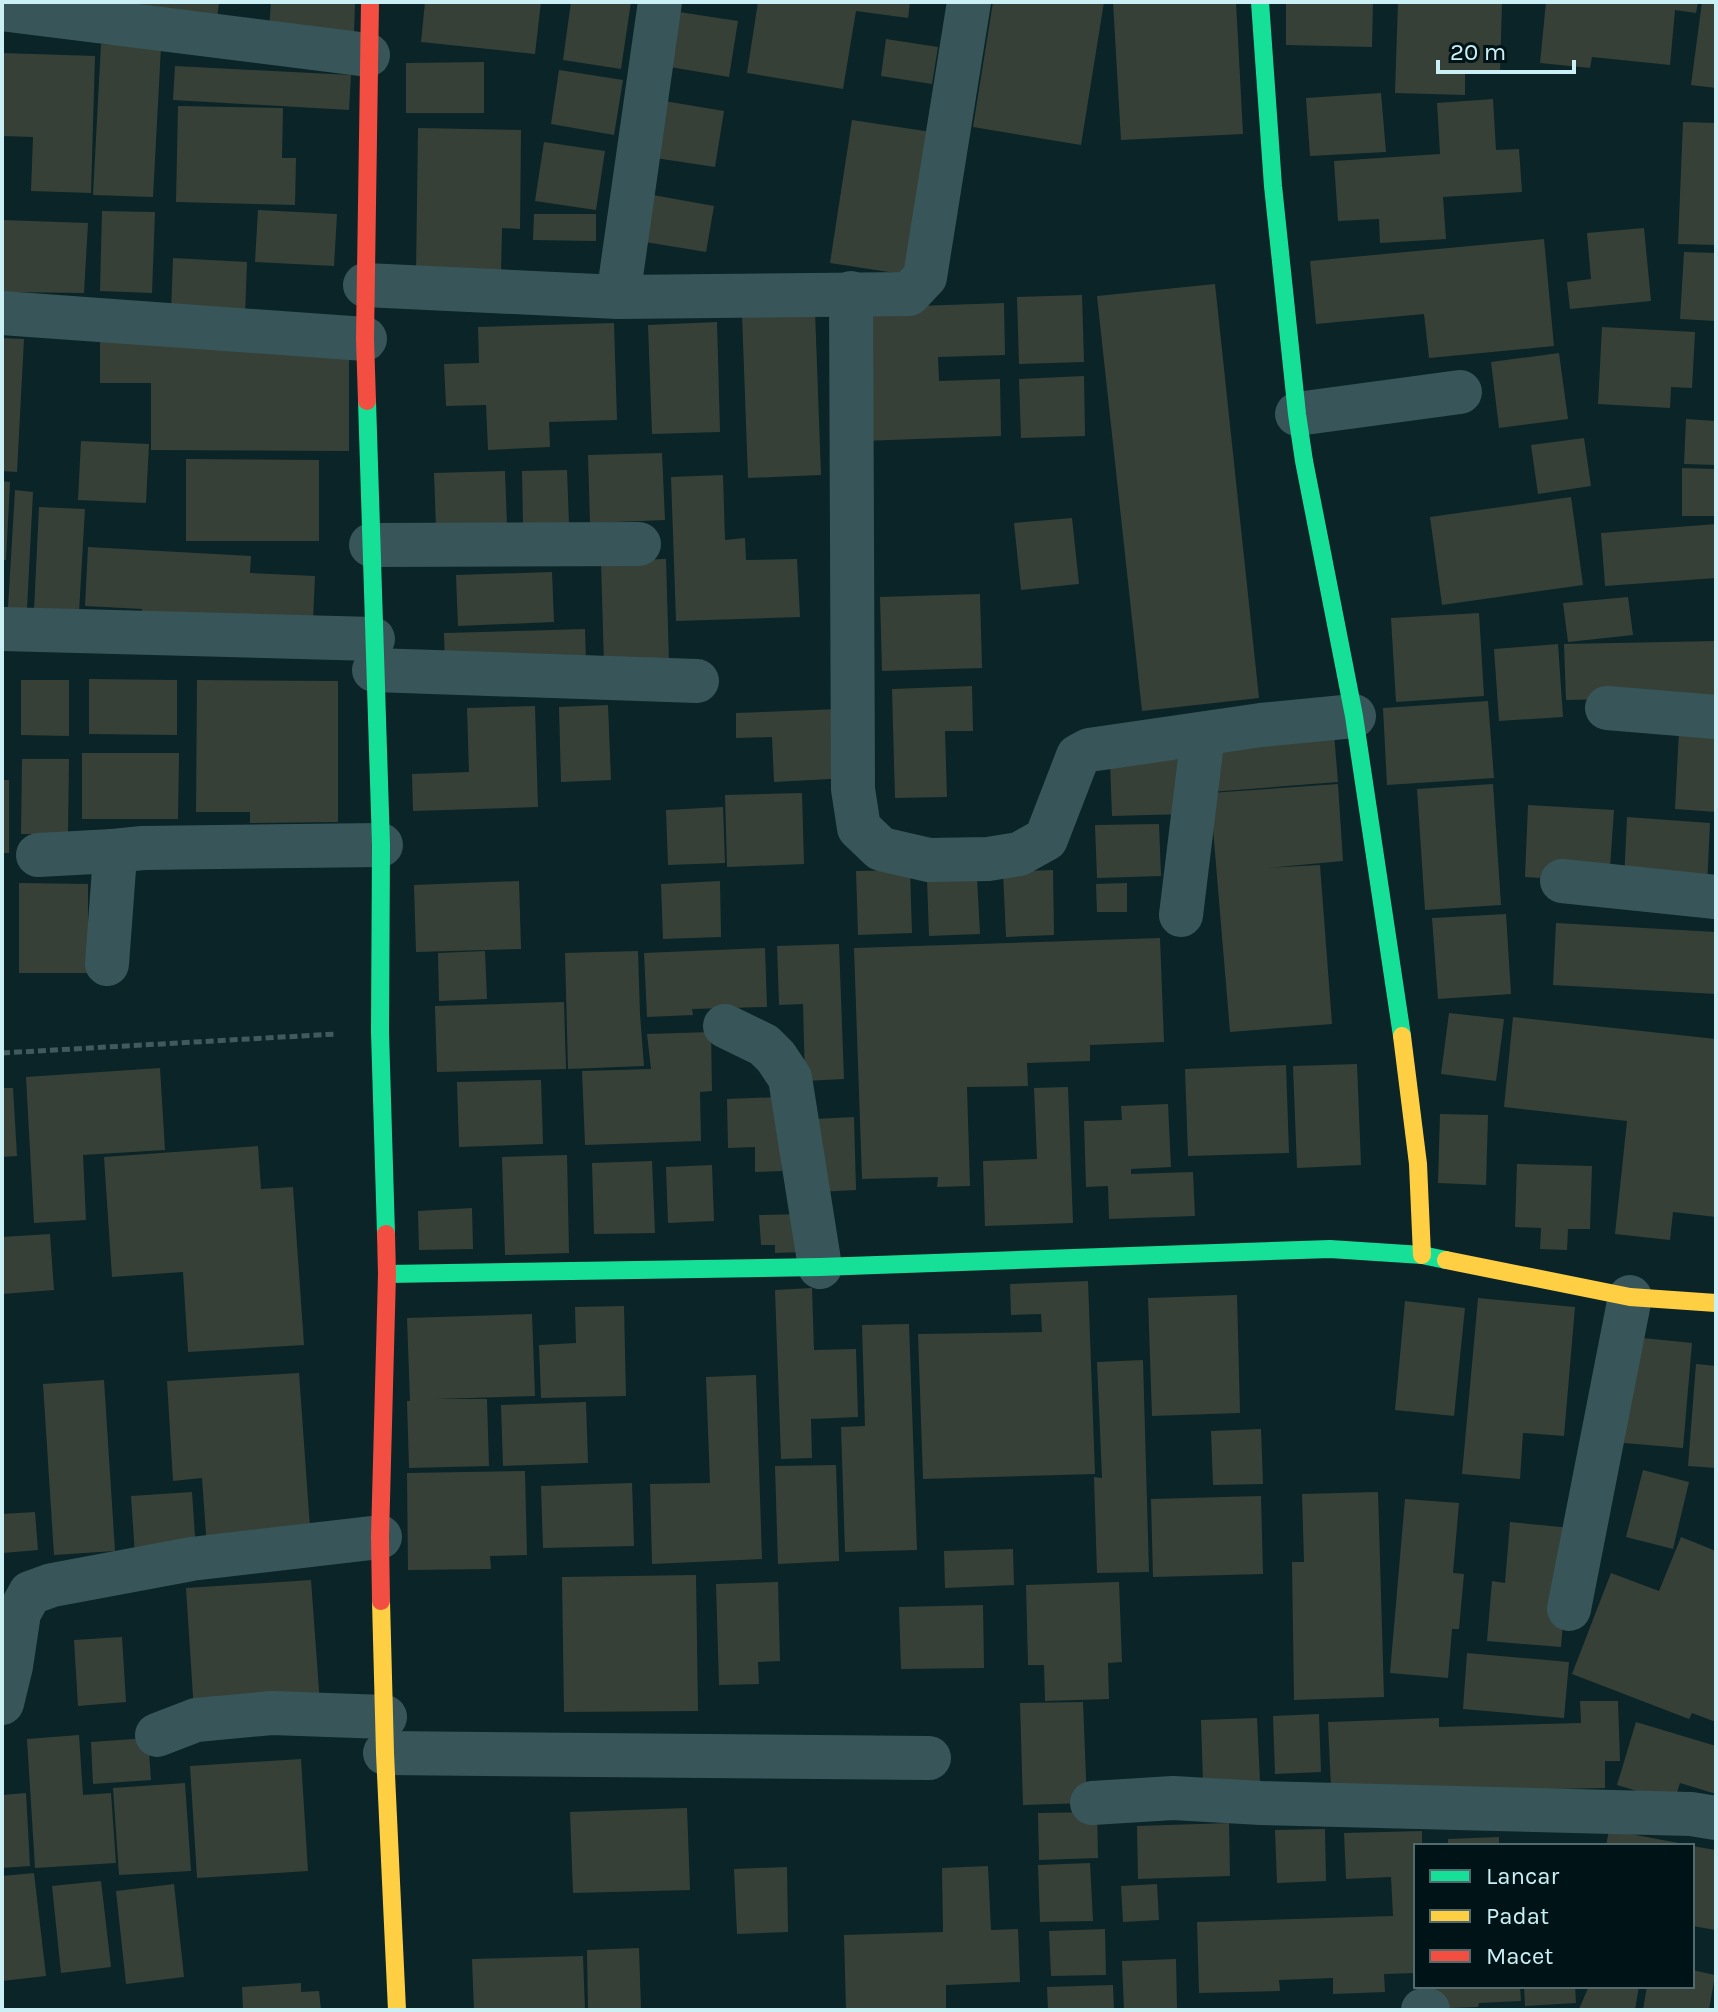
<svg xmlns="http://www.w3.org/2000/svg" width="1718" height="2012" font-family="Karla,sans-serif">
	<rect width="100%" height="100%" fill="#0b2427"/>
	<g fill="#364037">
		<path d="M112,2H219L217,20Z"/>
		<path d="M271,2H355L354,34L269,29Z"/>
		<path d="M425,2H541L535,54L421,42Z"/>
		<path d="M571,2H631L621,69L563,60Z"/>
		<path d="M758,2H910L908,18L856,11L843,89L747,73Z"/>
		<path d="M993,2H1104L1081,145L973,127Z"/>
		<path d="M1113,2H1236L1243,134L1121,140Z"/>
		<path d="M1286,2H1373L1372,47L1286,45Z"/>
		<path d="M1398,2H1502L1500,74L1465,73V95L1395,93Z"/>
		<path d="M1546,2H1698L1696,13L1675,10L1670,65L1592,57L1590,68L1540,63Z"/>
		<path d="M1702,2H1716V88L1691,85Z"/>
		<path d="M679,12L738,21L729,77L670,67Z"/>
		<path d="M886,39L938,47L932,84L881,76Z"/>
		<path d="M101,44L161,47L153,197L93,195Z"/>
		<path d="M2,53L95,56L91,193L31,191L33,137L2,136Z"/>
		<path d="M484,62V113H406V63Z"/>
		<path d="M175,66L351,75L349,110L173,100Z"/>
		<path d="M559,70L623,80L614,135L551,124Z"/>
		<path d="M1381,93L1386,152L1310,156L1306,98Z"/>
		<path d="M1493,99L1496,150L1519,149L1522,192L1443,197L1446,239L1380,243L1379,219L1338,221L1334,161L1440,154L1437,103Z"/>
		<path d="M664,101L724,111L715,167L655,158Z"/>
		<path d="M178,106L283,108L282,158H296L295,205L176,202Z"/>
		<path d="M852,120L938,133L915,276L830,263Z"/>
		<path d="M1683,122L1716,123V245L1678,244Z"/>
		<path d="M418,128L521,130L520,229L502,228L501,275L416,274Z"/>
		<path d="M544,142L605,151L596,210L535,201Z"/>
		<path d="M653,195L714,206L706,252L645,242Z"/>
		<path d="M258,210L337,214L334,266L255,262Z"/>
		<path d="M102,211L155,212L152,293L100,291Z"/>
		<path d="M534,214H596V241L533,240Z"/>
		<path d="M2,220L88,223L84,293L2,292Z"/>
		<path d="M1644,228L1651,301L1570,309L1567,282L1591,279L1587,233Z"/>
		<path d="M1544,239L1554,346L1429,358L1424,314L1316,324L1310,261Z"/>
		<path d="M1684,252L1716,253V321L1680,319Z"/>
		<path d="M173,258L247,262L245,316L171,312Z"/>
		<path d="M1215,284L1259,698L1142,711L1097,296Z"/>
		<path d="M1082,295L1084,362L1019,364L1017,297Z"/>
		<path d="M1004,303L1005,355L938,357L939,381L1000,379L1001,436L862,441L858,308Z"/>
		<path d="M815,311L821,475L748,478L742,314Z"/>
		<path d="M717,322L720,432L652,434L648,325Z"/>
		<path d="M614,323L617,420L549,422L550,447L488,450L486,405L446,406L444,364L479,363L478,327Z"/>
		<path d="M1602,327L1695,332L1692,388L1671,387L1670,408L1598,404Z"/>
		<path d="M2,338L24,339L17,472L2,471Z"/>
		<path d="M100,338L349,339V451L151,450V383H100Z"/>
		<path d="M1559,353L1568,419L1499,428L1491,362Z"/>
		<path d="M1084,376L1085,436L1021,438L1019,379Z"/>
		<path d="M1686,419L1716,421V465L1684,464Z"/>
		<path d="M1584,438L1591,486L1538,494L1531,445Z"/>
		<path d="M81,441L149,444L146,503L78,500Z"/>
		<path d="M662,453L665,520L590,523L588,455Z"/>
		<path d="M186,459L319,460V541H186Z"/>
		<path d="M1682,468L1716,469V516H1682Z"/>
		<path d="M567,470L569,524L523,525L522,471Z"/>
		<path d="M505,471L507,526L436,528L434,473Z"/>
		<path d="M723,475L725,540L745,538L746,560L797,559L800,617L676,621L671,477Z"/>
		<path d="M2,481L10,482L6,560H2Z"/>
		<path d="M15,490L33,492L27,609L8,608Z"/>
		<path d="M1571,497L1583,585L1442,605L1430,517Z"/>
		<path d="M39,507L85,509L79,612L34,610Z"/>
		<path d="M1072,518L1079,584L1021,590L1014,523Z"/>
		<path d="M1716,524V578L1605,586L1601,533Z"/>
		<path d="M88,547L251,556L250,573L315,576L313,621L141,629L142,609L85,606Z"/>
		<path d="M666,559L669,663L604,665L601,561Z"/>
		<path d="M552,572L554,622L458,626L456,575Z"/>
		<path d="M980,594L982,668L882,671L880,597Z"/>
		<path d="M1628,597L1633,635L1568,642L1563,603Z"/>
		<path d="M1479,613L1484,696L1396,702L1391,618Z"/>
		<path d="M585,629L586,662L445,667L444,633Z"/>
		<path d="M1716,641V697L1566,700L1564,644Z"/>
		<path d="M1558,644L1563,717L1499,721L1494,649Z"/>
		<path d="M89,679L177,680V735L89,734Z"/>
		<path d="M21,680H69V736L21,735Z"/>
		<path d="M197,680L338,681V822L250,823V812H196Z"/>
		<path d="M972,686L973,731H945L947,797L895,798L892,689Z"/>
		<path d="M1488,701L1494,778L1387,785L1383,708Z"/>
		<path d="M608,705L611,780L561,782L559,707Z"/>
		<path d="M535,706L538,807L413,811L412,774L469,772L467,708Z"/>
		<path d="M839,709L840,735H831V779L774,782L772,737L736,738V713Z"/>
		<path d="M1679,731L1716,733V812L1675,809Z"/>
		<path d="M1334,733L1338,782L1211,792L1207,744Z"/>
		<path d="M82,753H179L178,819H82Z"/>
		<path d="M22,759H69L68,834H21Z"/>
		<path d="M1185,759L1187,814L1112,816L1110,761Z"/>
		<rect x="2" y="780" width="7" height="73"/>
		<path d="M1338,784L1343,861L1266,868L1320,865L1332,1024L1230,1032L1210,793Z"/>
		<path d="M1493,784L1501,905L1425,910L1417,789Z"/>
		<path d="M802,793L804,864L727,867L725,795Z"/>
		<path d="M1528,805L1614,810L1609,882L1525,877Z"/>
		<path d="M723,807L725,863L668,865L666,810Z"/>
		<path d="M1627,817L1710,823L1707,886L1624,881Z"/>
		<path d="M1159,824L1161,876L1097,878L1095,825Z"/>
		<path d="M910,870L912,933L858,935L856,871Z"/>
		<path d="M1053,870L1054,935L1006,937L1003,872Z"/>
		<path d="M977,877L980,934L929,936L927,879Z"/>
		<path d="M519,881L521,949L416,952L414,885Z"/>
		<path d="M720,881L721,937L663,939L661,884Z"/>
		<path d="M19,883L88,884V973H19Z"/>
		<path d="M1127,883V912H1097L1096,884Z"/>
		<path d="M1506,914L1511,994L1438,999L1432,918Z"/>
		<path d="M1556,923L1716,932V994L1553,985Z"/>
		<path d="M1160,938L1164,1042L1090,1045V1061L1027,1063L1028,1086L967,1087L970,1186L937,1187L938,1177L862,1179L854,948Z"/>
		<path d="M839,944L844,1079L805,1081L803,1004L779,1005L777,946Z"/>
		<path d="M765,948L767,1007L692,1009L693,1015L647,1017L644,953Z"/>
		<path d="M485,951L487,999L439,1001L438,953Z"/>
		<path d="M638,951L640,1014L644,1066L568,1069L565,953Z"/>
		<path d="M564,1002L566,1069L437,1072L435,1006Z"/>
		<path d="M1449,1013L1504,1019L1496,1081L1441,1074Z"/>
		<path d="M1513,1017L1716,1039V1217L1673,1212L1670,1240L1615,1234L1627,1121L1504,1107Z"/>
		<path d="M711,1032L712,1091L700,1092L701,1141L585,1145L582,1071L651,1069L647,1034Z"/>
		<path d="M1357,1064L1361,1165L1297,1168L1293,1066Z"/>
		<path d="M1286,1065L1289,1153L1188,1156L1185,1069Z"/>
		<path d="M160,1068L165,1150L83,1155L86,1220L34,1223L26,1077Z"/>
		<path d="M541,1080L543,1144L459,1147L457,1082Z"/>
		<path d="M1068,1087L1073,1223L985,1226L983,1161L1037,1159L1034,1088Z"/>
		<path d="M2,1088H13L17,1156L2,1157Z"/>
		<path d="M779,1097L782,1171L755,1172V1147L728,1148L727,1099Z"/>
		<path d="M1168,1104L1171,1167L1131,1169V1174L1193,1172L1195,1216L1109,1219L1108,1186L1086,1187L1084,1121L1122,1120L1121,1106Z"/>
		<path d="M1440,1114L1488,1115L1486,1185L1438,1183Z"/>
		<path d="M854,1117L856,1190L817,1192L815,1119Z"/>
		<path d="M258,1146L261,1189L293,1187L304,1345L188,1352L183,1272L112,1277L104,1157Z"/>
		<path d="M567,1155L569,1253L505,1255L502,1157Z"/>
		<path d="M652,1161L655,1233L594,1234L592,1163Z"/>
		<path d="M1517,1164L1592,1166L1590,1229H1568L1567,1250L1540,1249L1541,1228L1515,1227Z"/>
		<path d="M712,1165L714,1221L668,1223L666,1167Z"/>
		<path d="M472,1208L473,1249L419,1250L418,1211Z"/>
		<path d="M803,1214L804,1252L775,1253V1245H761L759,1215Z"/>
		<path d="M50,1234L54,1290L2,1294V1237Z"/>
		<path d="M1088,1281L1095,1474L923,1479L918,1334L1042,1332L1041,1314L1011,1315L1010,1284Z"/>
		<path d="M812,1288L814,1350L856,1349L858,1417L811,1419L812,1458L781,1459L775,1290Z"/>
		<path d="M1237,1295L1240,1413L1152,1416L1148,1298Z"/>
		<path d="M1478,1298L1575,1307L1564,1436L1523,1433L1520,1479L1462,1474Z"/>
		<path d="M1405,1301L1465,1308L1454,1416L1395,1410Z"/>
		<path d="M624,1306L626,1396L541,1398L539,1345L576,1343L575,1307Z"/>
		<path d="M532,1314L535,1396L436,1399H487L489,1466L409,1468L407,1401H410L407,1318Z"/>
		<path d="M909,1324L917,1550L845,1552L841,1427L865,1426L862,1325Z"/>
		<path d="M1633,1337L1692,1343L1683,1448L1624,1443Z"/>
		<path d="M1143,1360L1149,1572L1097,1573L1094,1477L1102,1478L1097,1362Z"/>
		<path d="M1696,1364L1716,1366V1468L1688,1466Z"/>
		<path d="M299,1373L311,1542L207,1548L202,1478L173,1481L167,1381Z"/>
		<path d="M756,1375L762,1559L652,1564L650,1484L710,1483L706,1377Z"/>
		<path d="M104,1380L115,1551L54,1555L43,1384Z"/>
		<path d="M586,1402L588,1463L503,1466L501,1405Z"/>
		<path d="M1261,1429L1263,1484L1213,1485L1211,1431Z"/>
		<path d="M836,1465L839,1561L778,1564L775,1466Z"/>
		<path d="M1643,1470L1689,1482L1673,1549L1626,1537Z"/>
		<path d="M525,1471L527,1555L490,1556L491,1569L408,1570L407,1473Z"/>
		<path d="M632,1483L634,1546L543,1548L541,1486Z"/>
		<path d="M192,1492L196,1551L135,1555L131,1496Z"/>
		<path d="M1378,1492L1384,1697L1294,1700L1292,1562H1304L1302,1494Z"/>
		<path d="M1261,1496L1263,1574L1153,1577L1151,1499Z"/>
		<path d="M1405,1499L1459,1503L1453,1573L1464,1574L1459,1629H1452L1448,1678L1390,1673Z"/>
		<path d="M35,1512L38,1550L3,1553L2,1514Z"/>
		<path d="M1510,1522L1571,1528L1561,1647L1487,1641L1492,1581L1505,1583Z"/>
		<path d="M1681,1537L1716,1551V1722L1692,1713L1689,1719L1572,1674L1611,1573L1659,1591Z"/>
		<path d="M1013,1549L1014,1585L945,1588L944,1551Z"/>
		<path d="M696,1575L698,1711L564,1712L562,1577Z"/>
		<path d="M311,1580L320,1704L194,1712L186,1588Z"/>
		<path d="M778,1582L780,1661L758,1662L759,1684L719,1685L716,1584Z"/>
		<path d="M1119,1582L1122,1662L1108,1663L1109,1699L1045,1701L1044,1665H1028L1026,1585Z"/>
		<path d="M983,1605L984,1668L901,1669L899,1607Z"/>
		<path d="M122,1637L126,1702L78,1706L74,1640Z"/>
		<path d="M1467,1653L1569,1662L1564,1718L1463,1709Z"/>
		<path d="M1580,1701H1618L1620,1761H1605V1788L1491,1790V1787L1382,1791L1331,1788L1328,1722L1439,1718V1727L1581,1723Z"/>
		<path d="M1083,1702L1087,1803L1023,1805L1020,1703Z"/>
		<path d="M1319,1714L1321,1772L1275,1774L1273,1716Z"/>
		<path d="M1257,1718L1260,1782L1203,1784L1201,1720Z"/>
		<path d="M1636,1722L1716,1746V1794L1680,1783L1674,1802L1617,1785Z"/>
		<path d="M79,1735L83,1795L111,1793L116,1863L35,1868L27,1739Z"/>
		<path d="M148,1738L151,1780L93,1784L91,1742Z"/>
		<path d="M301,1759L308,1871L197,1878L190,1766Z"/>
		<path d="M185,1783L191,1871L119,1875L113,1788Z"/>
		<path d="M26,1793L30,1866L2,1868V1795Z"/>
		<path d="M687,1808L690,1890L573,1893L570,1812Z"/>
		<path d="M1097,1812L1098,1858L1039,1860L1038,1813Z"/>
		<path d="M1229,1823L1230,1876L1138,1879L1137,1826Z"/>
		<path d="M1325,1829L1326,1881L1277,1883L1275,1830Z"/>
		<path d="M1609,1830L1684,1844V1846H1606Z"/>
		<path d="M1422,1831V1846H1416V1973L1384,1974L1385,1992L1333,1994V1978L1279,1980L1280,1991L1199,1993L1197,1922L1393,1916L1391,1877L1346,1879L1344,1833Z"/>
		<path d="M1499,1837V1846H1448V1839Z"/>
		<path d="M1692,1846L1716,1850V1930L1692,1926Z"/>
		<path d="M1090,1863L1093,1921L1040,1922L1038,1865Z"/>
		<path d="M988,1866L991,1930L1018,1929L1020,1982L946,1985V2010H846L844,1935L943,1932L942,1868Z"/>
		<path d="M787,1867L788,1932L737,1934L734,1869Z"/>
		<path d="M34,1873L46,1976L2,1981V1876Z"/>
		<path d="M101,1881L111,1967L61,1973L52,1886Z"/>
		<path d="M174,1884L184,1977L126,1984L116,1891Z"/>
		<path d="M1157,1884L1159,1920L1123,1922L1121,1886Z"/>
		<path d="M1105,1929L1106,1975L1051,1976L1049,1931Z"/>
		<path d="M639,1948L641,2010H588L587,1950Z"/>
		<path d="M583,1956L585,2010H474L472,1959Z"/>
		<path d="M1176,1959L1177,2010H1124L1122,1961Z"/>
		<path d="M1692,1970L1715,1975L1709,2010H1643L1647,1986H1692Z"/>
		<path d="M301,1983V1992L319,1991L321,2010H243L242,1987Z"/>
		<path d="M1113,1985L1114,2010H1048L1047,1987Z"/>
		<path d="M1427,1986H1520L1521,2001L1479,2003L1478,2007L1428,2009Z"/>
		<path d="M1524,1986H1575L1576,2003L1525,2006Z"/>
		<path d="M1589,1986H1639L1635,2010L1579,2009Z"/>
	</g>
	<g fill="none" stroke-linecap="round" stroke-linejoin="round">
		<path stroke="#415a5d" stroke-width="5" stroke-dasharray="8 4" stroke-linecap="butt" d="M2,1053L336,1034"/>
		<g stroke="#38565a" stroke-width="44">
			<path d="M2,9L368,55"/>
			<path d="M365,285L618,297L909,294L925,277L969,2"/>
			<path d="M851,293L853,789L859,828L881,849L929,860L988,859L1019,854L1046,839L1078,756L1089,750L1261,725L1354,716"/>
			<path d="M618,297L660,2"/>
			<path d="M2,313L365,339"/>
			<path d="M1297,414L1460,392"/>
			<path d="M371,545L639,544"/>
			<path d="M2,629L373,639"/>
			<path d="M374,670L697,681"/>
			<path d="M1607,708L1716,717"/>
			<path d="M38,855L113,851"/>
			<path d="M1562,881L1716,897"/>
			<path d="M1181,915L1203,734"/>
			<path d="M107,964L114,869L113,851L143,848L381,845"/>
			<path d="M725,1026L764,1045L776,1057L790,1078L820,1267"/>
			<path d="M1569,1609L1630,1297"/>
			<path d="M2,1703L11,1666L19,1613L30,1593L52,1585L191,1559L380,1537"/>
			<path d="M157,1735L196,1720L272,1713L385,1717"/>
			<path d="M385,1753L929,1758"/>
			<path d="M1092,1803L1173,1798L1261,1803L1691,1814L1716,1818"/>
			<path d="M1423,2010H1428"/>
		</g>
		<g stroke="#16e098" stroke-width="18">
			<path d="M1260,2L1273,186L1297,414L1304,461L1354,716L1402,1036"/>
			<path d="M367,401L381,845L380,1032L386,1234"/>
			<path d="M387,1274L820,1267L1330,1249L1422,1255L1446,1260"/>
		</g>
		<g stroke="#ffcf43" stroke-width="18">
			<path d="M1402,1036L1418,1164L1422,1255"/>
			<path d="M1446,1260L1630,1297L1716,1303"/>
			<path d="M381,1601L385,1753L397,2010"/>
		</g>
		<g stroke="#f24e42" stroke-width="18">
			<path d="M367,401L365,339L370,2"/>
			<path d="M381,1601L380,1537L387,1274L386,1234"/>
		</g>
	</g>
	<rect width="1718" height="2012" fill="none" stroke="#caf0f5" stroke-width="8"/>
	<rect x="1414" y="1844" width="280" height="144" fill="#001316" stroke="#516b6f" stroke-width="2"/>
	<rect x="1430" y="1870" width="40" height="12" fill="#16e098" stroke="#516b6f" stroke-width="2"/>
	<text x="1486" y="1884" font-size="24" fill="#caf0f5">Lancar</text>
	<rect x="1430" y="1910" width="40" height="12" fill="#ffcf43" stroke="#516b6f" stroke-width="2"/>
	<text x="1486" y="1924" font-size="24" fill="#caf0f5">Padat</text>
	<rect x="1430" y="1950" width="40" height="12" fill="#f24e42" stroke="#516b6f" stroke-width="2"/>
	<text x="1486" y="1964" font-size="24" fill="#caf0f5">Macet</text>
	<path d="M1438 60v12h136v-12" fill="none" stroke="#caf0f5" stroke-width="4"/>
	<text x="1450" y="60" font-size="24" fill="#caf0f5" stroke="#001316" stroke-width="6" paint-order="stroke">20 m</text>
</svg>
